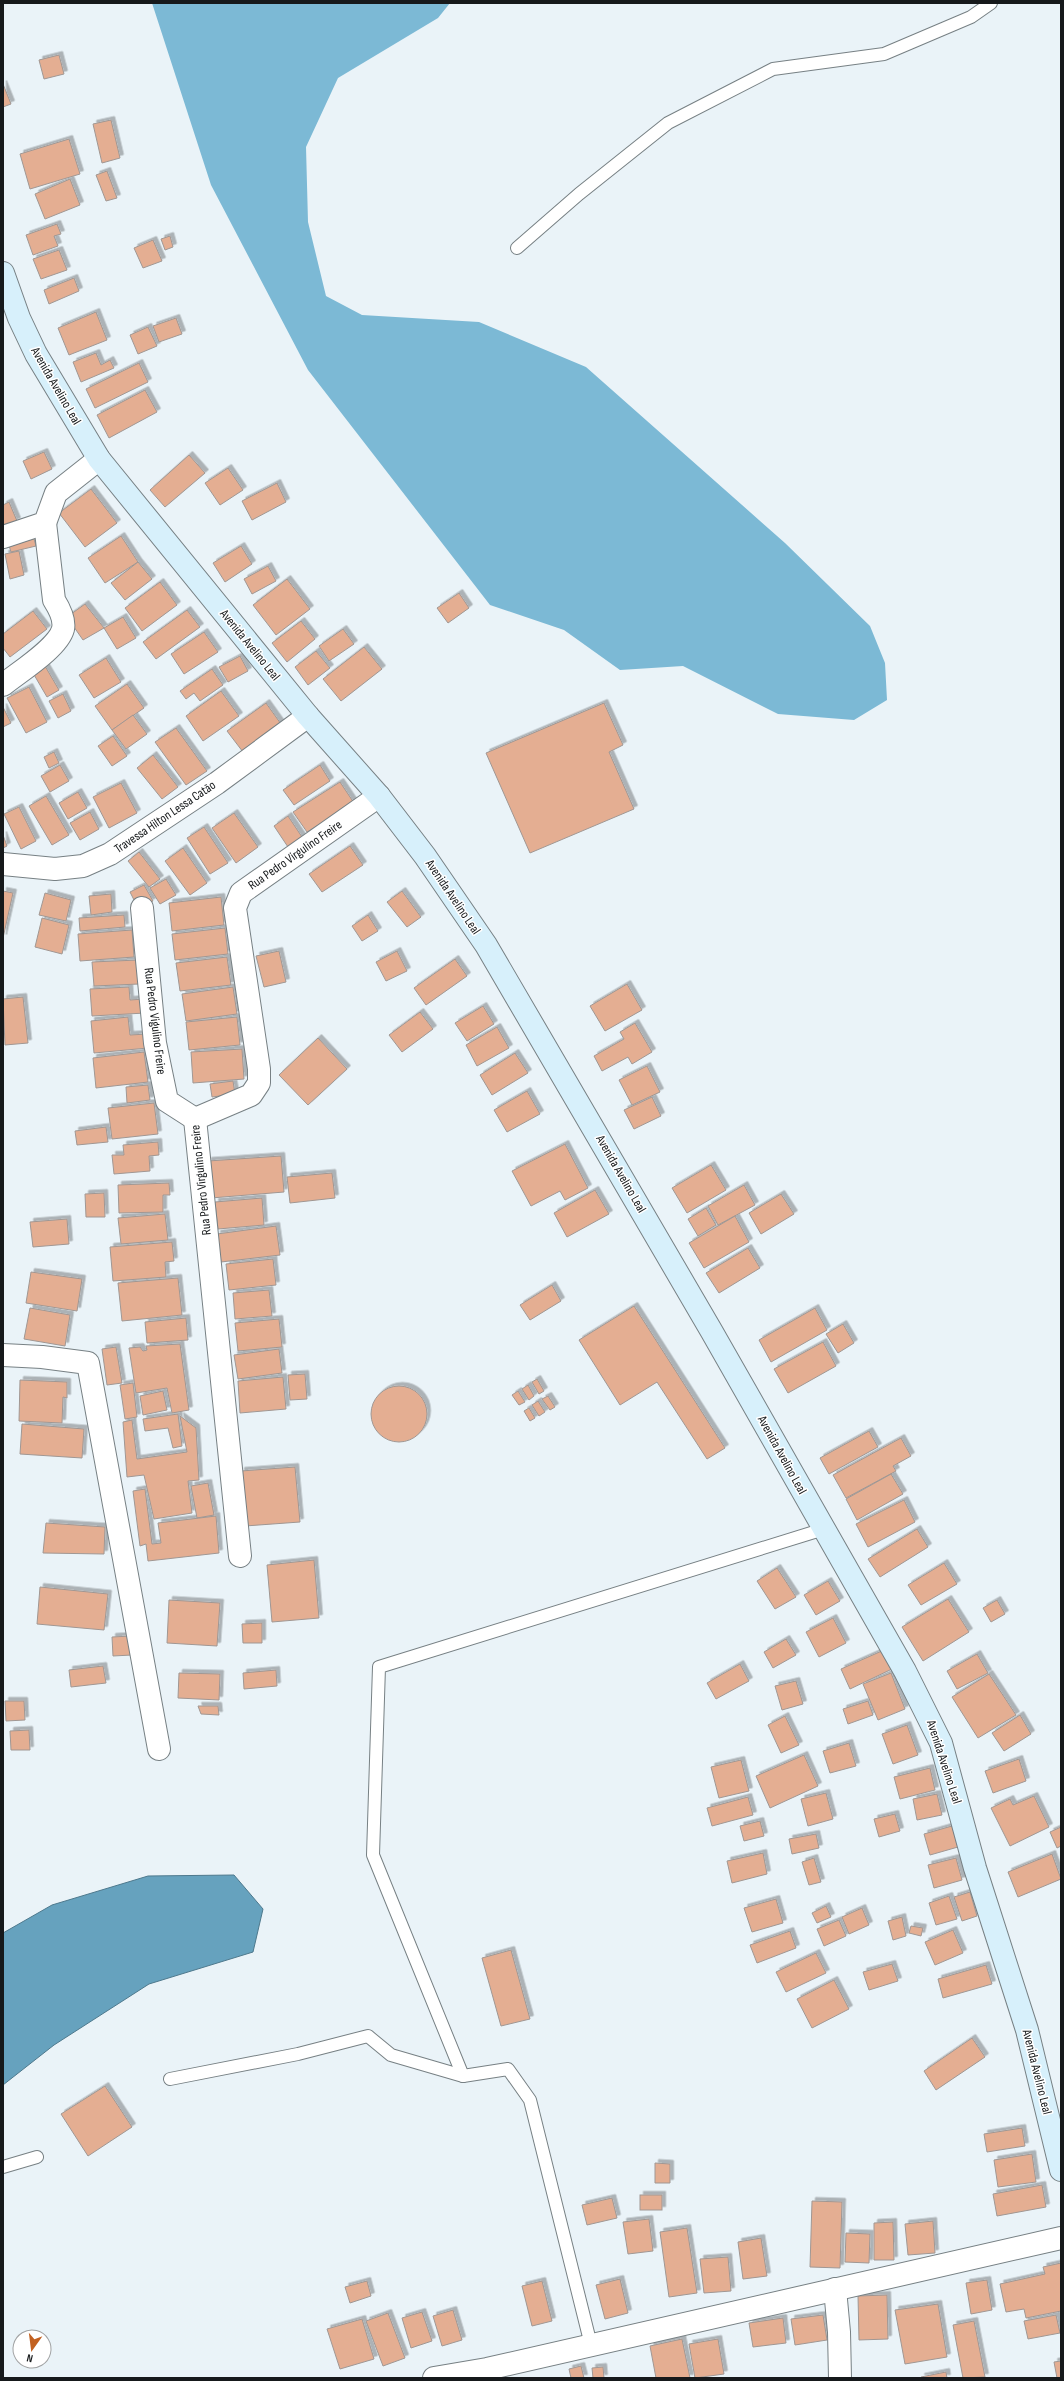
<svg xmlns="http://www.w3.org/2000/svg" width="1064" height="2381" font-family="'Sofia Sans Condensed',sans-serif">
	<defs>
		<filter id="shadow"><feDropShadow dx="3.5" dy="-3.5" stdDeviation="0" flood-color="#0004"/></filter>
	</defs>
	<rect width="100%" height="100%" fill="#eaf3f8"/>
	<path fill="#7cb9d5" d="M152,3H450L438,18L338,78L306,147L308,222L326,296L362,315L479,322L586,367L785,543L870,626L885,663L887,700L854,720L778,714L683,666L620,670L564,630L490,605L308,370L211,185Z"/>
	<path fill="#66a2be" stroke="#4e798d" d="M234,1875L263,1909L253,1952L149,1984L54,2045L3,2085V1933L52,1905L148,1876Z"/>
	<g fill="#e4ae92" stroke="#a09793" filter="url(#shadow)">
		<path d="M59,55L64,74L44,79L39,60Z"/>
		<path d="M3,84L11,104L3,107Z"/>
		<path d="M111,120L120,158L102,163L93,124Z"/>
		<path d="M69,139L80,174L30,189L20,154Z"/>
		<path d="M107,171L117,198L106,201L96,175Z"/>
		<path d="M70,179L80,205L45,219L35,194Z"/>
		<path d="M57,224L61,234L54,236L58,246L33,255L26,235Z"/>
		<path d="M170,236L173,247L165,250L161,239Z"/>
		<path d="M153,240L162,261L143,268L134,248Z"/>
		<path d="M59,250L67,270L41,279L33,259Z"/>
		<path d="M74,278L79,291L49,304L44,290Z"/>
		<path d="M96,312L107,340L69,355L58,328Z"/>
		<path d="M176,318L182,334L159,342L153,326Z"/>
		<path d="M148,327L157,346L138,354L130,335Z"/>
		<path d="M96,353L101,365L110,360L114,368L81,382L73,362Z"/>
		<path d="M139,363L148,382L95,408L86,389Z"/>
		<path d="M145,390L157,412L109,438L97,415Z"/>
		<path d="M44,452L52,469L31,479L23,461Z"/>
		<path d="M189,455L205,473L165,507L150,490Z"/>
		<path d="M228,468L243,490L220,505L205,483Z"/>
		<path d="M277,483L286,502L252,520L242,501Z"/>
		<path d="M91,489L117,523L85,547L59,513Z"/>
		<path d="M9,502L17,521L3,527V505Z"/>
		<path d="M32,532L36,546L11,552L7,539Z"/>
		<path d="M121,536L138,562L105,583L88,558Z"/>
		<path d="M241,546L252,564L225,582L213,563Z"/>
		<path d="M19,551L24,575L10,579L5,554Z"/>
		<path d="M138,562L152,579L125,600L111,583Z"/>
		<path d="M268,566L276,581L252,594L244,579Z"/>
		<path d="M287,579L310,609L276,635L253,605Z"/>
		<path d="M160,582L177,605L142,631L125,608Z"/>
		<path d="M459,593L469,608L448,623L437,608Z"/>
		<path d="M85,604L104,628L83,640L67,617Z"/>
		<path d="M187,610L200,627L156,659L143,642Z"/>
		<path d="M33,611L47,629L10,657L3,648V634Z"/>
		<path d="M123,617L136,638L117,649L104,628Z"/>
		<path d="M301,621L315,639L287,662L272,643Z"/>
		<path d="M343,629L354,644L329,661L319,646Z"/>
		<path d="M204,632L218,652L184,674L171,654Z"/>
		<path d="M364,647L382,669L341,701L323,679Z"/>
		<path d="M316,651L330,668L308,685L295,667Z"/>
		<path d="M240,656L248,671L228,682L219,667Z"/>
		<path d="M106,658L121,682L94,698L79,675Z"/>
		<path d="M45,666L59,690L47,697L33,673Z"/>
		<path d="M212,669L223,685L200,701L194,693L186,699L180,691Z"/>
		<path d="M127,684L144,708L112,730L95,706Z"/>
		<path d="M29,687L47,722L26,733L7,698Z"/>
		<path d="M221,691L239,716L203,741L186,716Z"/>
		<path d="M63,694L71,711L58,718L49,701Z"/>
		<path d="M266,703L281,724L243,752L227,731Z"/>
		<path d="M604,703L623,745L609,752L634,809L530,853L486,753Z"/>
		<path d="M3,707L11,723L3,727Z"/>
		<path d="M133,715L147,734L126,749L112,730Z"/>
		<path d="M176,728L207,771L186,785L155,742Z"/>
		<path d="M113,736L127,756L112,766L98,746Z"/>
		<path d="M54,752L59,763L49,768L44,757Z"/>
		<path d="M153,755L178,787L162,799L137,768Z"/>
		<path d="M60,765L69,781L50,792L41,776Z"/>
		<path d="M320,765L330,781L294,805L283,790Z"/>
		<path d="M340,782L354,803L307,832L293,812Z"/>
		<path d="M121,783L137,813L109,828L93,797Z"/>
		<path d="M78,792L87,808L68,819L59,803Z"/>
		<path d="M46,796L69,835L52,845L29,806Z"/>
		<path d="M19,807L36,841L21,849L4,814Z"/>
		<path d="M90,812L99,829L80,840L70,823Z"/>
		<path d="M234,813L258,847L236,863L212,828Z"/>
		<path d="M288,816L302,837L288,847L274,826Z"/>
		<path d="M204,827L228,863L210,874L187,838Z"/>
		<path d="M3,835L7,846L3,848Z"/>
		<path d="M350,846L363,865L322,892L309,874Z"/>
		<path d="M183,848L207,883L190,895L165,861Z"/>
		<path d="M139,852L160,879L149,887L128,861Z"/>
		<path d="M166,879L176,895L160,904L150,888Z"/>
		<path d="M144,885L153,901L138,908L130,892Z"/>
		<path d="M3,891L13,893L3,938Z"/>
		<path d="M402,891L421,917L407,927L387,902Z"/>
		<path d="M45,893L71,900L66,921L39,915Z"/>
		<path d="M111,894L112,912L91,915L89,896Z"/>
		<path d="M221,897L224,925L172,931L169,903Z"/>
		<path d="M124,915L125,927L80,931L79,918Z"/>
		<path d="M368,915L378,931L362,941L352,926Z"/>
		<path d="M42,918L69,925L62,954L35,947Z"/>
		<path d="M225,928L228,954L175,960L172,934Z"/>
		<path d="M132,930L134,957L80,961L78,934Z"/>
		<path d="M279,951L286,982L264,987L256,956Z"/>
		<path d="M397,951L407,971L386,981L376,962Z"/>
		<path d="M227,957L231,985L180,991L176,963Z"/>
		<path d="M455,959L467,976L426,1005L414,988Z"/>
		<path d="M138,960L139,984L94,986L92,962Z"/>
		<path d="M627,984L642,1010L605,1031L590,1006Z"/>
		<path d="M129,987L130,1000L144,999L145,1013L92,1016L90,989Z"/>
		<path d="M233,987L237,1014L186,1021L182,994Z"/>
		<path d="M23,997L28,1043L5,1045L3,999Z"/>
		<path d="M483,1006L494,1024L467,1041L455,1023Z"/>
		<path d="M420,1012L433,1029L402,1052L389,1035Z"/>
		<path d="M128,1017L130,1035L147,1034L148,1048L94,1053L91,1021Z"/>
		<path d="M237,1017L240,1045L189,1050L186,1022Z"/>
		<path d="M635,1023L652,1052L632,1064L628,1057L602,1071L594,1056L624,1039L620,1032Z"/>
		<path d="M497,1027L509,1048L477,1066L466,1045Z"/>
		<path d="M318,1038L347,1069L308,1105L279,1075Z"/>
		<path d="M242,1049L244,1079L193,1083L191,1052Z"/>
		<path d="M144,1052L148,1082L96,1088L93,1058Z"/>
		<path d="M515,1053L528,1073L492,1095L480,1075Z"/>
		<path d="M647,1066L660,1092L632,1105L619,1080Z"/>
		<path d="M233,1081L235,1094L212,1097L210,1084Z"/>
		<path d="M148,1085L150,1100L127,1103L126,1087Z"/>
		<path d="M527,1091L540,1114L507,1132L494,1110Z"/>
		<path d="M652,1097L661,1116L634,1129L624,1110Z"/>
		<path d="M154,1103L158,1134L112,1139L108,1108Z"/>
		<path d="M106,1127L108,1142L77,1145L75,1131Z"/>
		<path d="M158,1142L159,1155L149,1156L150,1171L114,1174L112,1155H124L123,1145Z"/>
		<path d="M565,1144L588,1188L565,1200L560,1191L531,1206L512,1171Z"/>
		<path d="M281,1156L284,1192L211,1198L208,1161Z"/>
		<path d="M711,1165L726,1190L687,1213L672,1188Z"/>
		<path d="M332,1173L335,1198L290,1203L287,1177Z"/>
		<path d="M169,1183L170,1195H163V1212L119,1213L118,1185Z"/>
		<path d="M744,1185L755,1205L718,1225L708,1206Z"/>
		<path d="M595,1190L609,1214L567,1237L554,1213Z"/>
		<path d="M104,1193L105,1217H86L85,1194Z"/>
		<path d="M781,1194L794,1214L761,1234L749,1213Z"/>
		<path d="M262,1198L264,1225L218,1229L215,1202Z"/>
		<path d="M706,1208L716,1225L698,1236L688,1219Z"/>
		<path d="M165,1214L168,1240L121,1244L118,1218Z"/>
		<path d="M735,1216L749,1242L704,1268L689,1243Z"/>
		<path d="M67,1219L69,1244L33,1247L30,1222Z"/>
		<path d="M276,1226L280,1255L221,1262L217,1234Z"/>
		<path d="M172,1242L174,1261L165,1262L166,1277L113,1281L110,1247Z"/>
		<path d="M748,1248L760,1268L719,1293L706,1273Z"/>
		<path d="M273,1259L276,1285L229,1290L226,1264Z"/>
		<path d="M31,1272L82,1279L77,1311L26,1303Z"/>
		<path d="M178,1278L182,1315L122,1321L118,1283Z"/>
		<path d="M552,1285L561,1301L530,1320L520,1305Z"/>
		<path d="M269,1290L272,1316L235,1319L233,1293Z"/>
		<path d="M634,1306L725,1448L707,1459L657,1382L620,1405L579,1340Z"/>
		<path d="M30,1308L70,1315L65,1346L24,1339Z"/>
		<path d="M815,1308L827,1330L771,1362L759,1340Z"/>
		<path d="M186,1318L188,1340L147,1343L145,1322Z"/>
		<path d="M279,1319L282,1347L238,1351L235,1323Z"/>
		<path d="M843,1324L854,1343L838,1353L826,1334Z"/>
		<path d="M823,1342L836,1366L788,1393L774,1369Z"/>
		<path d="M180,1344L189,1410L172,1413L167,1388L136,1393L129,1348L140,1347L143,1351L147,1350L146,1346Z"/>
		<path d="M116,1347L122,1383L107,1385L102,1349Z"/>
		<path d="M279,1349L282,1373L238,1379L234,1355Z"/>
		<path d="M305,1374L307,1399L290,1400L288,1375Z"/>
		<path d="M283,1377L286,1409L240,1413L238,1381Z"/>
		<path d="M537,1379L544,1391L539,1394L532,1382Z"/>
		<path d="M20,1380L67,1382V1398L63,1397L62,1423L19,1421Z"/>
		<path d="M133,1383L137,1417L125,1419L120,1385Z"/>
		<path d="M528,1385L534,1396L529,1400L522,1389Z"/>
		<circle cx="399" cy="1414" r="28"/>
		<path d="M163,1391L167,1410L143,1415L140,1396Z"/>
		<path d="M518,1391L525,1402L519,1405L512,1395Z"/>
		<path d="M548,1396L555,1407L550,1410L542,1399Z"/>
		<path d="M538,1401L545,1412L539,1416L532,1405Z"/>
		<path d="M529,1408L535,1418L530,1421L524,1411Z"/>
		<path d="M178,1414L182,1446L173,1448L168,1428L145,1431L143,1419Z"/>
		<path d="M180,1416L196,1428L199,1480L188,1481L192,1513L154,1519L144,1475L127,1477L123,1422L132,1420L137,1459L187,1452Z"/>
		<path d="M22,1424L84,1429L82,1458L20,1454Z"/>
		<path d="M869,1431L878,1447L829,1474L820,1458Z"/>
		<path d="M901,1438L911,1456L893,1466L896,1471L846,1498L833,1475Z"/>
		<path d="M295,1467L300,1522L245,1526L241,1471Z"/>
		<path d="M891,1474L903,1494L857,1520L846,1499Z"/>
		<path d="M208,1483L214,1515L197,1518L191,1486Z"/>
		<path d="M145,1489L152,1544L161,1543L158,1523L216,1516L219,1553L148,1561L146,1544L140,1546L133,1491Z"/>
		<path d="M904,1500L915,1522L868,1547L856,1524Z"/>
		<path d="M46,1523L105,1527L104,1554L43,1553Z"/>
		<path d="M917,1529L928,1547L880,1577L868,1559Z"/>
		<path d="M314,1560L319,1618L272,1622L267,1565Z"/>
		<path d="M944,1563L957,1584L921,1605L908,1585Z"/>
		<path d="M777,1568L796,1597L775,1609L757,1581Z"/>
		<path d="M828,1581L840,1601L816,1615L804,1595Z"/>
		<path d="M40,1587L108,1594L104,1630L37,1624Z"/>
		<path d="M948,1599L969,1632L923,1661L902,1627Z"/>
		<path d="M169,1600L220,1603L217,1646L167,1643Z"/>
		<path d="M997,1600L1005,1614L991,1622L983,1608Z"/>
		<path d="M833,1618L846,1643L819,1657L806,1632Z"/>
		<path d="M262,1623V1643H243L242,1624Z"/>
		<path d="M131,1636L132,1655L113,1656L112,1637Z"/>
		<path d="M786,1639L796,1655L773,1668L764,1652Z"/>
		<path d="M884,1650L892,1669L850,1689L841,1669Z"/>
		<path d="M977,1654L988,1673L957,1689L947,1671Z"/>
		<path d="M740,1664L749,1681L716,1699L707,1683Z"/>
		<path d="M103,1666L106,1683L71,1687L69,1670Z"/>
		<path d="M276,1670L277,1686L244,1689L243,1673Z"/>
		<path d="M179,1673L220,1674L219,1700L178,1698Z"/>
		<path d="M891,1673L905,1709L878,1720L863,1684Z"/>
		<path d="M989,1674L1016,1715L978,1738L952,1697Z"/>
		<path d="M796,1681L803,1704L782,1710L775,1686Z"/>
		<path d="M5,1701H24L25,1720L6,1721Z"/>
		<path d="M868,1701L873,1715L848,1724L843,1709Z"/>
		<path d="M198,1706H218L219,1715L201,1714Z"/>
		<path d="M1020,1715L1031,1734L1004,1751L992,1733Z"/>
		<path d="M785,1716L799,1745L781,1753L768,1725Z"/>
		<path d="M907,1725L918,1755L893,1764L882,1734Z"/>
		<path d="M29,1730L30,1750H11L10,1731Z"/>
		<path d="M849,1743L856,1766L830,1773L823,1751Z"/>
		<path d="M804,1755L818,1786L770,1808L756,1776Z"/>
		<path d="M1019,1759L1026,1781L993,1793L985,1771Z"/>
		<path d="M741,1760L749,1791L719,1798L711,1767Z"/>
		<path d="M930,1768L935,1790L900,1799L894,1777Z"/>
		<path d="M826,1793L833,1819L808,1826L801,1799Z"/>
		<path d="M937,1794L942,1815L917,1820L913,1799Z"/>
		<path d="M1034,1796L1049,1827L1010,1846L991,1808L1010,1799L1013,1805Z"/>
		<path d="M748,1797L753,1815L712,1826L707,1808Z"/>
		<path d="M895,1814L900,1831L879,1837L874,1819Z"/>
		<path d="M760,1821L764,1836L744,1841L740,1826Z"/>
		<path d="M952,1826L958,1847L930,1855L924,1834Z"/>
		<path d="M1061,1827V1846L1057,1848L1050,1832Z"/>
		<path d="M816,1834L819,1848L792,1854L789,1839Z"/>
		<path d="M763,1853L767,1874L732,1883L727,1861Z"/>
		<path d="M1052,1854L1061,1879L1018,1897L1008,1872Z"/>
		<path d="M814,1858L821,1882L809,1885L802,1862Z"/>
		<path d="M956,1858L962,1880L934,1888L928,1865Z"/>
		<path d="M970,1892L977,1916L962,1921L954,1897Z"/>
		<path d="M949,1896L957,1919L936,1925L929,1903Z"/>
		<path d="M776,1899L783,1923L752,1932L744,1908Z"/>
		<path d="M826,1906L831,1917L817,1923L812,1913Z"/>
		<path d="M862,1908L869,1925L849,1934L842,1917Z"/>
		<path d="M902,1917L906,1936L893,1940L888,1921Z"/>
		<path d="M839,1920L846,1936L824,1946L817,1929Z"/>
		<path d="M911,1926L923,1928L921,1936L909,1933Z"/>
		<path d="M953,1930L963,1953L935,1965L925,1942Z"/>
		<path d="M790,1931L796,1948L757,1963L750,1945Z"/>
		<path d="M511,1950L530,2019L501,2026L482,1958Z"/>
		<path d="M816,1953L826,1973L786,1992L776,1972Z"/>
		<path d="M892,1964L898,1981L869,1990L863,1972Z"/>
		<path d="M986,1965L992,1984L943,1998L938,1979Z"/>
		<path d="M834,1980L849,2009L812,2028L797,1999Z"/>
		<path d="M972,2038L985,2057L936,2090L924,2071Z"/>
		<path d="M105,2086L132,2127L88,2156L61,2114Z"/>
		<path d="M1022,2128L1025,2146L987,2152L984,2134Z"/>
		<path d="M1032,2154L1036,2182L998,2187L994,2160Z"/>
		<path d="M655,2163L670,2164V2183H655Z"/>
		<path d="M1042,2185L1046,2207L997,2216L993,2194Z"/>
		<rect x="640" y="2195" width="22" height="15"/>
		<path d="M612,2198L617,2218L587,2225L582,2205Z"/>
		<path d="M812,2201L842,2202L840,2268L810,2267Z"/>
		<path d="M649,2219L653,2251L628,2254L623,2222Z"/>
		<path d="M933,2221L935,2253L908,2255L905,2224Z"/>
		<path d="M893,2222L894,2260H874V2223Z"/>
		<path d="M687,2228L697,2293L669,2297L660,2232Z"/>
		<path d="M846,2233L870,2234L869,2263L845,2262Z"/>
		<path d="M761,2238L767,2276L743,2279L738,2242Z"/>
		<path d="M728,2257L731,2291L704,2293L700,2259Z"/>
		<path d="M1061,2263V2311L1026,2318L1024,2309L1006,2312L1000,2284L1045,2274L1043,2267Z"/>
		<path d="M620,2279L628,2313L605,2319L596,2285Z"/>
		<path d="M987,2280L992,2310L971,2314L966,2283Z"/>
		<path d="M367,2281L371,2296L350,2303L345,2287Z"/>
		<path d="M542,2281L552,2321L532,2326L522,2286Z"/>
		<path d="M887,2295L888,2339L859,2340L858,2296Z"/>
		<path d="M938,2304L947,2357L905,2364L895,2310Z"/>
		<path d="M453,2310L462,2340L442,2346L433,2316Z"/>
		<path d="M422,2312L432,2341L411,2348L402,2318Z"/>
		<path d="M388,2313L405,2358L383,2366L366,2321Z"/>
		<path d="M823,2315L827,2340L795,2345L791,2319Z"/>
		<path d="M1056,2315L1060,2333L1028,2339L1024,2321Z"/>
		<path d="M783,2318L786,2343L753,2347L749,2323Z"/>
		<path d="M362,2319L374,2359L340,2369L327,2329Z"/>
		<path d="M974,2321L985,2377L963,2378L953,2325Z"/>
		<path d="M682,2339L690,2378H656L650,2346Z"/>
		<path d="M718,2339L724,2374L695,2378L689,2344Z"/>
		<path d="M1061,2361V2378H1057L1054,2362Z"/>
		<path d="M581,2366L584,2378H571L569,2369Z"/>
		<path d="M603,2367L604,2378H593L592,2368Z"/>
		<path d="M946,2372L947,2378H921V2377Z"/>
	</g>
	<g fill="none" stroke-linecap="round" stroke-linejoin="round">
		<g stroke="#778084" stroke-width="14">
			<g id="service">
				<path d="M517,248L579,194L668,123L773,69L884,54L971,17L991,3"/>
				<path d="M463,2076L373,1855L379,1667L824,1529"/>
				<path d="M170,2079L298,2054L368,2036L391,2055L463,2076L508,2069L530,2100L591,2345"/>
				<path d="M3,2167L37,2157"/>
			</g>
		</g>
		<g stroke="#778084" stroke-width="24">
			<g id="minor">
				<path d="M3,537L45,523L56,493L99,459"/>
				<path d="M3,685C19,672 58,648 63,629C65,620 59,608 54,600L45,523"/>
				<path d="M3,864L55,869L83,866L110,854L217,783L308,716"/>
				<path d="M142,908L155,1043L167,1101L195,1119"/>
				<path d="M195,1119L240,1556"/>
				<path d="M195,1119L251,1095L259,1083V1069L235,908L241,893L379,796"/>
				<path d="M3,1355L42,1357L88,1363L159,1749"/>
				<path d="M835,2289L839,2332L840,2378"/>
				<path d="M434,2378L487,2369L1061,2238"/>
			</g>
		</g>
		<g stroke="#778084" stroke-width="24">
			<path id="secondary" d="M3,273L19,318L36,354L99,459L308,716L379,796L425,856L486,945L712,1332L905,1671L941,1743L975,1868L1027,2030L1061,2170"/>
		</g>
		<use href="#service" stroke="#fff" stroke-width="12"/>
		<use href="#minor" stroke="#fff" stroke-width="22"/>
		<use href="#secondary" stroke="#d7f0fb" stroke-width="22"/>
	</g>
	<g text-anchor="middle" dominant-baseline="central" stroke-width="3" stroke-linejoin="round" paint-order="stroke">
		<g font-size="13" fill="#16191b" stroke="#fff">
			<text transform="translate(56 386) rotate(60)">Avenida Avelino Leal</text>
			<text transform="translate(250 645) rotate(51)">Avenida Avelino Leal</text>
			<text transform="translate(165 817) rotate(-34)">Travessa Hilton Lessa Catão</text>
			<text transform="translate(295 855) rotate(-35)">Rua Pedro Virgulino Freire</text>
			<text transform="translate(453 897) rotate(56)">Avenida Avelino Leal</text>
			<text transform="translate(155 1021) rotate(83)">Rua Pedro Vigulino Freire</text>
			<text transform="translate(621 1174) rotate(60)">Avenida Avelino Leal</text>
			<text transform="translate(201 1180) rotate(-96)">Rua Pedro Virgulino Freire</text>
			<text transform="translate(782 1455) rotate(61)">Avenida Avelino Leal</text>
			<text transform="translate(944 1762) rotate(72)">Avenida Avelino Leal</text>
			<text transform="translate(1037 2072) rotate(76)">Avenida Avelino Leal</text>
		</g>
	</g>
	<rect width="1064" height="2381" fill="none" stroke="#16191b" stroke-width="8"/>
	<g transform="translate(32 2349) rotate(194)"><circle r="19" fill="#ffffff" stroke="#a2a3a4"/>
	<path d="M0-3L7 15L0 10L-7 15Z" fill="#c26121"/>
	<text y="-6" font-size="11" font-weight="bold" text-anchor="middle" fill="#16191b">N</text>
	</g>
</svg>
